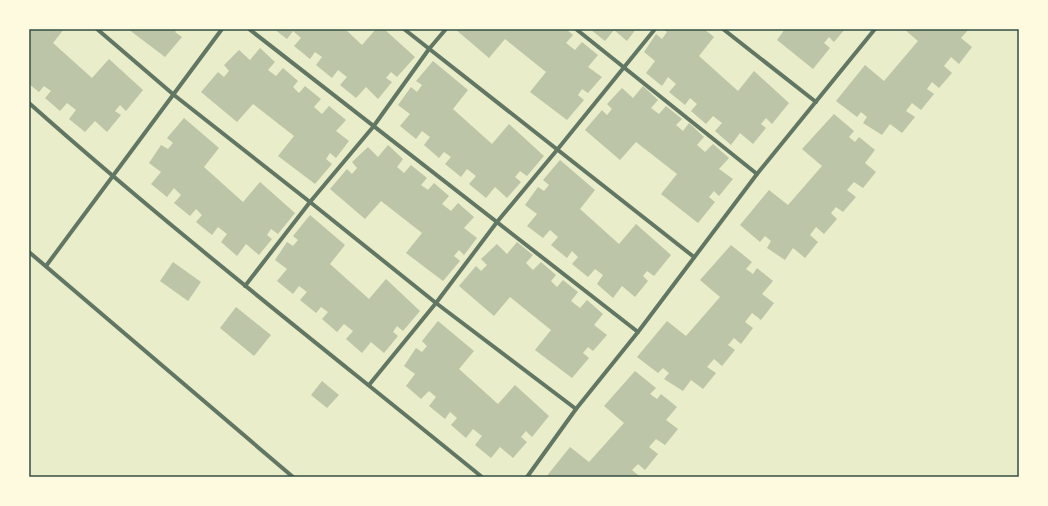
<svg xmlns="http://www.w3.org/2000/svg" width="1048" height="506" font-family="Karla,sans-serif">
	<rect width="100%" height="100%" fill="#e9edc9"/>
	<g fill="#bcc5a7">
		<path d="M29,29H64L53,43L92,78L109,59L143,90L126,111L120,105L115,111L121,115L107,132L95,121L85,132L69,119L76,110L67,103L60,111L45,98L51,91L44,86L39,92L29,84V72L30,71L29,70Z"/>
		<path d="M128,29H178L175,32L182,37L165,57Z"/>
		<path d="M274,29H345L362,45L376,29H384L415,57L397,77L391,72L386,78L392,82L378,99L366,87L356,98L340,85L347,77L338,70L332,78L316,65L322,57L315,52L310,59L294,46L301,38L293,31L287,39Z"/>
		<path d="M455,29H566L573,35L566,43L575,50L582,42L598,55L588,67L602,77L588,93L582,89L578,95L584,100L567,120L530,92L546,72L505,39L489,58Z"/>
		<path d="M590,29H636L627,41L614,30L605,41Z"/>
		<path d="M663,29H704L714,37L699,56L738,91L754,71L789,103L772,124L766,118L761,124L766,128L753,144L740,133L731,145L715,131L722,123L713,116L706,124L691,111L697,104L690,98L685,105L669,92L676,84L668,77L662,86L646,73L655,61L644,52L656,34L662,39L667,32Z"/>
		<path d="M785,29H845L834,42L829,37L824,43L830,48L813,69L777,40Z"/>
		<path d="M904,29H969L961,38L972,47L959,64L951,57L944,66L952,73L939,88L932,82L927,89L934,94L921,110L912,103L906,111L915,117L902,133L890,124L882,135L863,123L867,117L861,112L857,117L836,101L865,65L884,81L918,41Z"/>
		<path d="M260,48L275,62L268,70L276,76L283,68L298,81L293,87L299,93L305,86L321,99L314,107L322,114L329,106L346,120L336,131L349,141L336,158L330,153L326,159L332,164L315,184L278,156L294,136L253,104L237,122L201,92L218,72L224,77L229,71L224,65L239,50L250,60Z"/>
		<path d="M433,61L468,90L453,109L492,144L509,124L544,156L527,176L520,171L515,177L521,182L507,198L495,187L486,198L469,184L476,176L467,169L461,177L445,164L451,157L444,152L439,158L424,145L430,137L422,131L416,139L400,126L410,114L398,105L411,87L417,92L422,85L416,81Z"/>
		<path d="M643,86L658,100L651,108L659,114L666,106L682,119L676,125L683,131L689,123L704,137L697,145L705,152L713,144L729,158L719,169L733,179L719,196L714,191L709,197L715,202L698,223L661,194L677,174L636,142L620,160L585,130L602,110L607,115L612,109L607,104L622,88L633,98Z"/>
		<path d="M834,114L854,131L849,137L855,142L859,137L875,150L865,163L876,172L863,188L854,182L847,190L856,197L843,212L836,207L831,213L837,219L824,234L816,227L810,235L818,242L805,258L793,248L785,260L767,248L771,241L765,236L760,242L740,225L769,190L788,205L822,166L802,149Z"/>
		<path d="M184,118L219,148L204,167L243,202L260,182L295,213L278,234L271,229L267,235L272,239L259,255L246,244L237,256L221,242L227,234L218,227L212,235L196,222L202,215L196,209L190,216L174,203L181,195L174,188L167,197L151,184L161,172L149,163L161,145L168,149L173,143L167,138Z"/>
		<path d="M388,145L403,159L397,167L404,173L411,165L427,178L421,185L428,190L434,183L449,196L442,204L451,211L458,203L474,217L464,228L477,238L464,255L459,250L454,256L460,261L443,281L406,253L422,233L381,201L365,219L330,189L347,169L352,174L357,168L352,162L368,147L378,157Z"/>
		<path d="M560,160L595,190L580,209L619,244L636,224L671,255L654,276L647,271L643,276L648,281L635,297L622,286L613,298L597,284L603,275L595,269L588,277L572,264L578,257L572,251L567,258L551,245L558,237L550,230L543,238L527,226L537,214L525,205L538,187L544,191L549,185L543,180Z"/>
		<path d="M310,215L345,245L330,264L369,299L386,279L420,311L403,331L397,326L393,332L398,336L384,353L371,342L362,353L346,339L353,331L344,324L337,332L322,319L328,312L321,307L316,313L300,300L307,292L299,286L293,294L277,281L287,269L275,260L287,242L293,246L298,240L293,236Z"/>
		<path d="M517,242L533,255L526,263L533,270L541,262L556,275L551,281L557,287L563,280L578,292L571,301L580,308L587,300L603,314L594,325L607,335L593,351L588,347L583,353L589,358L572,378L535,350L551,330L510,297L494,316L459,286L476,266L481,271L487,265L481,259L497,244L507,254Z"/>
		<path d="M731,245L752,262L746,269L753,274L757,268L773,281L762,294L774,303L761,320L752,313L745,322L753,328L741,344L734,338L728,345L735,350L722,366L714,359L707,367L716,373L703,389L691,380L683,391L664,379L669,373L663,368L658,373L637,357L667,321L686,336L720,297L700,280Z"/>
		<path d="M173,262L201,282L188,301L160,281Z"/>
		<path d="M236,307L271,335L254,356L220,328Z"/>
		<path d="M438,321L474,351L459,369L498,404L515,385L549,416L532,437L526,431L521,437L527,442L513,458L500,447L491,458L475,445L482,436L473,429L466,438L451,425L457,418L450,412L445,419L429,406L436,397L429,391L421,399L406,386L415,374L404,366L416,348L422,352L427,346L422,341Z"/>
		<path d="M635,371L656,388L650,394L657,399L661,394L677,407L666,420L678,429L665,445L656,439L649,447L658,454L645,470L638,464L632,470L639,476L638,477H546L570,447L589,462L624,423L604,406Z"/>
		<path d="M322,381L339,395L327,408L311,395Z"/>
	</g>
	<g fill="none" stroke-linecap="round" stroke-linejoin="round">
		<g stroke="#617663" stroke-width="4">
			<path d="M97,29L174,95L310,202L436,303L576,409"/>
			<path d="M249,29L638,332"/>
			<path d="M404,29L694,257"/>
			<path d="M576,29L757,174"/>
			<path d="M723,29L816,102"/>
			<path d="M29,103C175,233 330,353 482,477"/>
			<path d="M29,252L293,477"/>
			<path d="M46,266L222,29"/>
			<path d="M245,286L310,202L373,127L429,49L446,29"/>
			<path d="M369,385L436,303L497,222L557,150L655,29"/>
			<path d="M527,477L576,409L638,332L757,174L875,29"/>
		</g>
	</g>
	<rect width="1048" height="506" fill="none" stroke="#fefae0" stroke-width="60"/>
	<rect x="30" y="30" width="988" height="446" fill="none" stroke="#344e41" stroke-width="1.5"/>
</svg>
